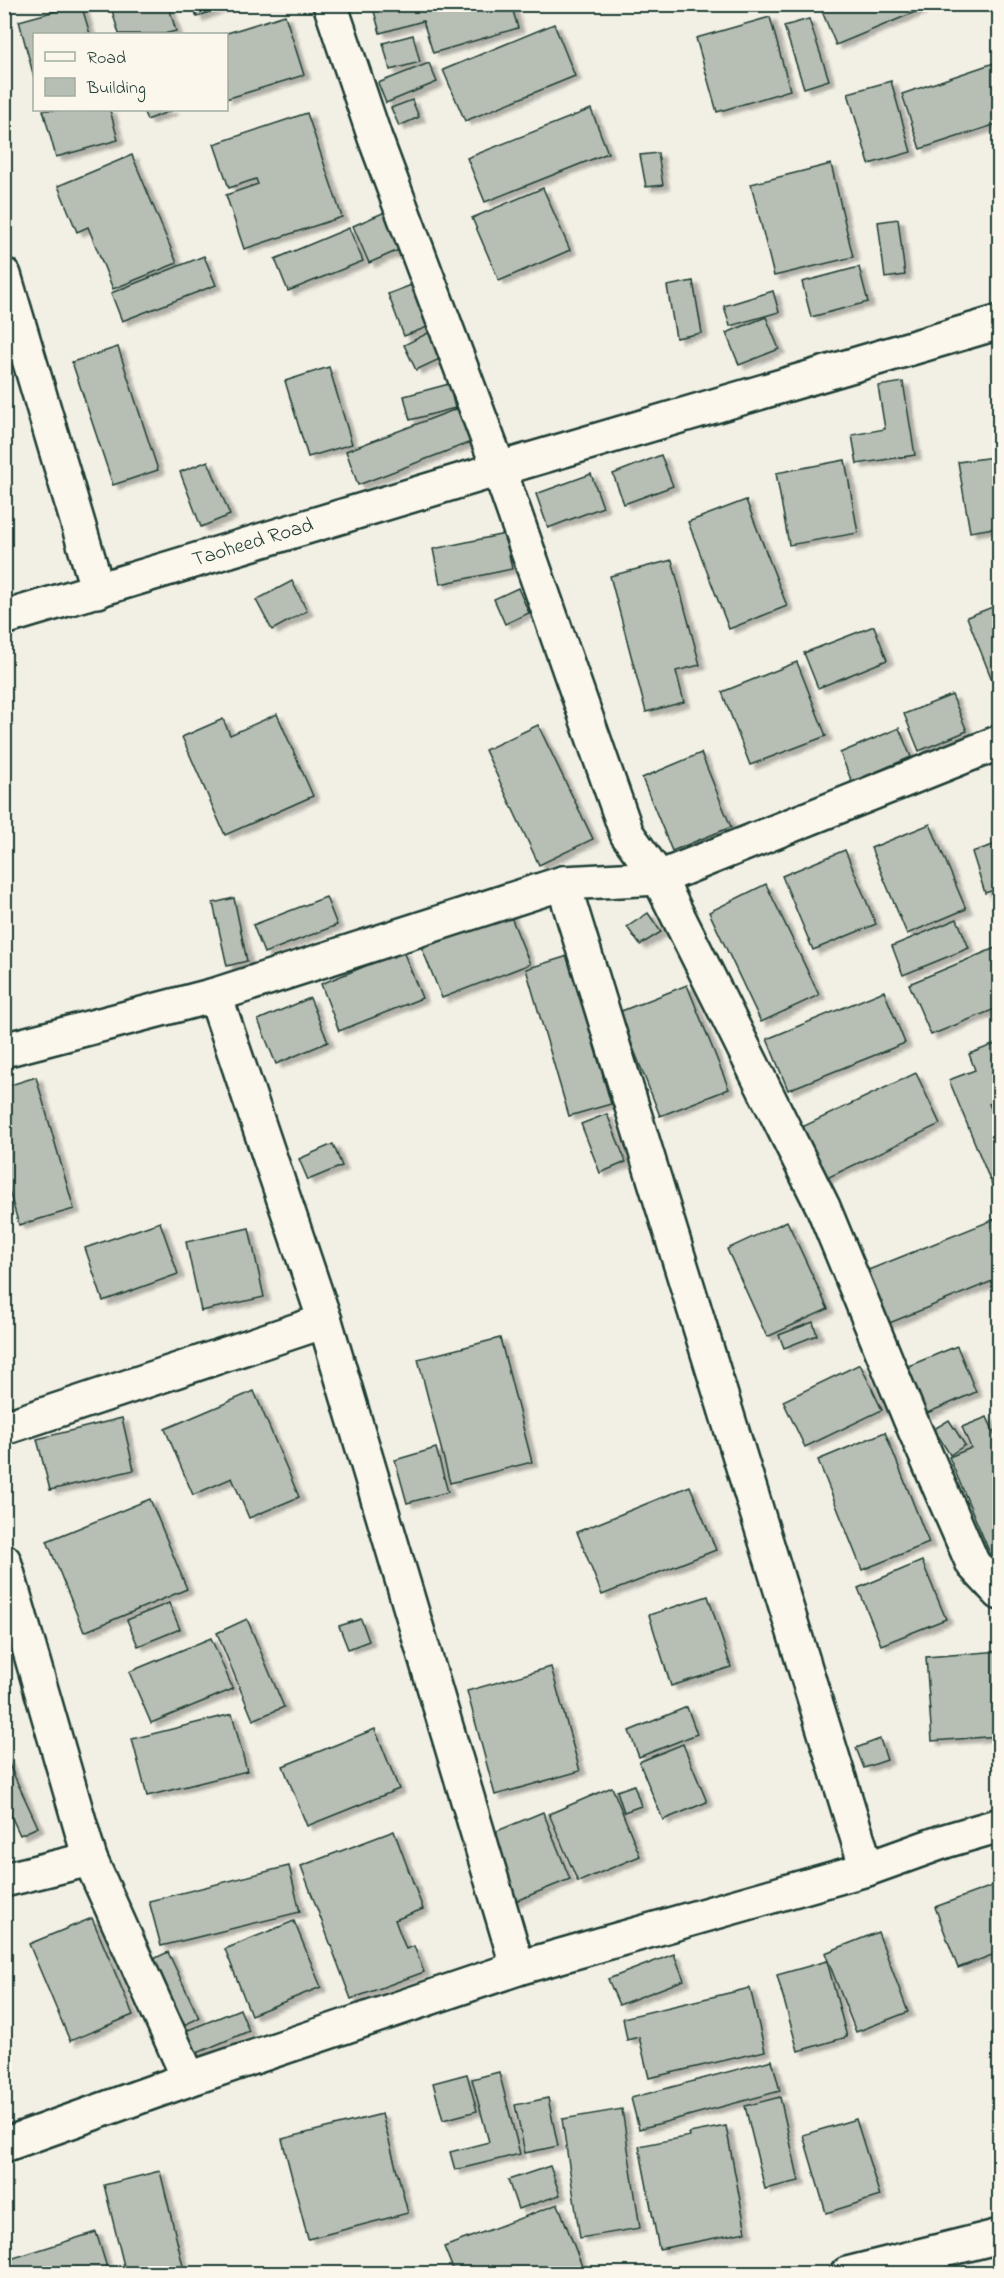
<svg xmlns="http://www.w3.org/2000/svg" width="1004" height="2278" font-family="'Indie Flower',sans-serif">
	<defs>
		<filter id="shadow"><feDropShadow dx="6" dy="4" stdDeviation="1.5" flood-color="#0004"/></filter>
	</defs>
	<rect width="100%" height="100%" fill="#f2f0e5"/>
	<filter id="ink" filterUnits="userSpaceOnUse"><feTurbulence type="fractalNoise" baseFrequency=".0167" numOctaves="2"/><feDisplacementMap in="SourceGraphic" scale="12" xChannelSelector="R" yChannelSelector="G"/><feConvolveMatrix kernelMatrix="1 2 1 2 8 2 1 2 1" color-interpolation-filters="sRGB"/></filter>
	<g filter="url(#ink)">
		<g fill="#b7beb3" stroke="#1f3d34" stroke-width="1.5" filter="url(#shadow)">
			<path d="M81,4L90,34H34V77L19,21Z"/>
			<path d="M110,4H168L176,31L164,34H119Z"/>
			<path d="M192,4H228L197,17Z"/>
			<path d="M372,4H511L518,28L433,53L423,21L380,33Z"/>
			<path d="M819,4H918L920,10L836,45Z"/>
			<path d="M285,15L304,75L226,99V34H224Z"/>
			<path d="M770,17L790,90L717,112L696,38Z"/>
			<path d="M809,19L829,80L804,88L784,26Z"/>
			<path d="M554,24L575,76L465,121L443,70Z"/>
			<path d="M413,35L420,62L390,70L383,43Z"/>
			<path d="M997,62L1000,70V123L920,149L902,94Z"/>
			<path d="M429,63L437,82L386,103L378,83Z"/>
			<path d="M891,81L911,152L869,164L848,93Z"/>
			<path d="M412,100L419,117L399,126L391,108Z"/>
			<path d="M591,109L608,153L485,202L467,158Z"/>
			<path d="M43,110H110L118,140L56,157Z"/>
			<path d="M143,110H173L147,120Z"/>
			<path d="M307,113L342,217L244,249L226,195L258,184L256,179L229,188L214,144Z"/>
			<path d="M658,153L663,185L646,187L640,155Z"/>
			<path d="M132,155L177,263L113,289L88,227L77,232L58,186Z"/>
			<path d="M831,164L853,257L774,276L751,184Z"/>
			<path d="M543,188L570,250L499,281L472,218Z"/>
			<path d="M385,212L401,249L369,263L353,226Z"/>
			<path d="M898,219L905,275L885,278L878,222Z"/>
			<path d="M349,228L363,261L288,291L275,259Z"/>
			<path d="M204,256L216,285L122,321L111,293Z"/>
			<path d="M859,267L868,302L811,317L802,282Z"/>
			<path d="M693,281L702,333L676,338L667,286Z"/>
			<path d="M414,284L430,326L404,336L388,294Z"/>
			<path d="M773,291L779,312L730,326L724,306Z"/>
			<path d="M766,317L779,349L739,365L726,333Z"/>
			<path d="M432,331L444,357L416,370L404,345Z"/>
			<path d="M118,347L158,470L113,485L72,362Z"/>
			<path d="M329,367L352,444L308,457L285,381Z"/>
			<path d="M903,382L915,455L857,464L852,435L885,429L878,386Z"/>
			<path d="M449,384L455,408L410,420L404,396Z"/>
			<path d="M459,408L471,442L358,485L346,451Z"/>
			<path d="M661,455L673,486L624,504L613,474Z"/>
			<path d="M1000,456V527L970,532L958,462Z"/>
			<path d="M845,460L858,533L789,545L776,473Z"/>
			<path d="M208,461L230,515L201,527L180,472Z"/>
			<path d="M591,474L603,507L548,528L536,494Z"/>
			<path d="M746,500L787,606L729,629L688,522Z"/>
			<path d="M505,534L512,569L440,584L433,549Z"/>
			<path d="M672,560L700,665L676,671L684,702L646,712L610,576Z"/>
			<path d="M292,581L307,611L272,630L256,600Z"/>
			<path d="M518,588L529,613L505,624L494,599Z"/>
			<path d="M1000,604V700L967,617Z"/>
			<path d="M874,626L887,660L818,688L804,653Z"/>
			<path d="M797,662L826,736L750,765L722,692Z"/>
			<path d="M952,695L967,731L919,751L904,714Z"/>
			<path d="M277,714L313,796L225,835L182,737L223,719L230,735Z"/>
			<path d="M538,725L593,839L539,865L485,750Z"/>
			<path d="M899,728L911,757L852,782L840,753Z"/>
			<path d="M701,753L731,827L672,851L642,778Z"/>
			<path d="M930,824L966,909L907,934L871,848Z"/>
			<path d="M996,844L1000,856V888L985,893L972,852Z"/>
			<path d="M845,850L876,924L813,950L782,876Z"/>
			<path d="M766,884L819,995L761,1022L709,912Z"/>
			<path d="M326,897L337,925L264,953L253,925Z"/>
			<path d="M234,898L247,961L227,966L213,903Z"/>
			<path d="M509,912L530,964L442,998L421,946Z"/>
			<path d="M648,913L661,932L640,945L627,927Z"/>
			<path d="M957,919L969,948L903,975L892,946Z"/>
			<path d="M1000,946V1007L931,1035L909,984Z"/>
			<path d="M403,951L422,998L339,1031L321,984Z"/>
			<path d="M568,956L611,1104L569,1116L526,969Z"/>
			<path d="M687,985L729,1089L660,1116L619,1012Z"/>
			<path d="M884,991L905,1043L788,1090L767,1039Z"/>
			<path d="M310,998L328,1042L276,1064L258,1020Z"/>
			<path d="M1000,1042V1100L989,1104L1000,1130V1176L990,1180L949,1080L975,1070L969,1054Z"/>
			<path d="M916,1073L940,1124L825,1179L800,1128Z"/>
			<path d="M36,1077L74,1209L19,1225L4,1174V1087Z"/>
			<path d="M607,1114L626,1162L600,1173L581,1124Z"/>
			<path d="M333,1144L342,1166L308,1180L299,1159Z"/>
			<path d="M1000,1179V1198L996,1199L991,1181Z"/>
			<path d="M1000,1217V1278L887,1324L866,1271Z"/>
			<path d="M787,1221L828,1309L767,1337L727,1249Z"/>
			<path d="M160,1222L178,1274L103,1301L85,1248Z"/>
			<path d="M249,1228L264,1297L201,1311L186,1242Z"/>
			<path d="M813,1322L817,1335L784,1348L779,1335Z"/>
			<path d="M500,1338L532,1462L450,1483L418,1359Z"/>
			<path d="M957,1346L976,1392L925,1414L906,1367Z"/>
			<path d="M860,1364L882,1410L805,1447L783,1401Z"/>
			<path d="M254,1391L299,1497L249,1518L232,1478L193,1495L165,1429Z"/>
			<path d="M987,1417L1000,1446V1563L995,1565L949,1457L971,1448L962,1427Z"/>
			<path d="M122,1418L134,1470L50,1490L37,1439Z"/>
			<path d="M949,1420L965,1445L950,1455L934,1429Z"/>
			<path d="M885,1432L929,1543L862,1570L818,1460Z"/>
			<path d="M436,1448L448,1492L407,1503L395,1460Z"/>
			<path d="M690,1486L716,1550L602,1595L577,1532Z"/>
			<path d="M150,1499L187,1589L84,1632L47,1541Z"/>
			<path d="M922,1561L946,1619L881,1645L858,1588Z"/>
			<path d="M708,1596L731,1667L671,1686L649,1615Z"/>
			<path d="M169,1603L180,1629L138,1646L127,1620Z"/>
			<path d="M247,1619L284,1707L253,1720L217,1633Z"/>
			<path d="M361,1619L369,1641L348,1649L339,1626Z"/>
			<path d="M211,1638L233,1689L151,1723L129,1672Z"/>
			<path d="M1000,1651V1736L932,1741L926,1657Z"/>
			<path d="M551,1667L580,1771L495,1795L467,1691Z"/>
			<path d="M687,1707L697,1734L639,1757L629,1731Z"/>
			<path d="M232,1714L247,1771L147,1796L132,1739Z"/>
			<path d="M375,1729L399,1789L307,1826L283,1766Z"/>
			<path d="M880,1739L887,1760L864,1768L856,1748Z"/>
			<path d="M683,1744L707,1802L663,1820L639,1762Z"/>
			<path d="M5,1756L38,1827L20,1835L4,1801Z"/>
			<path d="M634,1785L641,1806L624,1812L617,1791Z"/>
			<path d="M612,1787L640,1856L578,1882L549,1814Z"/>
			<path d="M543,1812L570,1879L513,1902L485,1836Z"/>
			<path d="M394,1831L423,1909L395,1920L406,1949L414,1946L424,1972L351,1999L301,1866Z"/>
			<path d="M289,1866L300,1912L161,1946L149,1901Z"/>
			<path d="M1000,1883V1952L958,1968L935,1907Z"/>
			<path d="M92,1918L133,2015L70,2041L29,1944Z"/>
			<path d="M294,1921L321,1987L251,2015L225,1949Z"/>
			<path d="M878,1932L908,2012L856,2032L825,1953Z"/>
			<path d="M168,1952L199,2018L180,2027L149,1961Z"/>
			<path d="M674,1954L684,1980L619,2005L608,1979Z"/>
			<path d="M827,1961L847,2037L798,2051L777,1975Z"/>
			<path d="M750,1988L765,2051L649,2078L639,2037L627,2040L623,2018Z"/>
			<path d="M240,2009L249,2031L190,2056L181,2033Z"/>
			<path d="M772,2060L780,2091L639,2129L631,2098Z"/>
			<path d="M499,2072L520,2154L455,2170L450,2152L489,2142L472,2079Z"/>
			<path d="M467,2074L477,2111L443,2120L433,2083Z"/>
			<path d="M780,2097L799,2181L765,2189L745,2106Z"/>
			<path d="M548,2098L558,2146L525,2153L515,2105Z"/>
			<path d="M622,2109L640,2228L580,2238L562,2119Z"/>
			<path d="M382,2114L408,2213L308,2239L282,2139Z"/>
			<path d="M856,2119L880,2196L826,2213L803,2135Z"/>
			<path d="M726,2126L746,2232L659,2249L639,2146L690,2136L689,2133Z"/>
			<path d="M550,2166L560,2195L518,2209L508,2180Z"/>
			<path d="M160,2171L185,2274H126L104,2185Z"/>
			<path d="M558,2204L585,2274H455L444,2247Z"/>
			<path d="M96,2232L109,2274H4V2261Z"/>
		</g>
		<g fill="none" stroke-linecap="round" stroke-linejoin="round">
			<g stroke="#1f3d34" stroke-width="38">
				<g id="street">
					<path d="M330,4L375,138L499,469L627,834L659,878L823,1207L911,1421L973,1564L1000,1593"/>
					<path d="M4,275L98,591"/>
					<path d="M563,883L867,1869"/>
					<path d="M215,995L325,1321L518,1968"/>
					<path d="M4,1050L215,995L563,883L659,878L1000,742"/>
					<path d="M4,1428L325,1321"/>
					<path d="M4,1561L90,1859L189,2079"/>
					<path d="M4,1880L90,1859"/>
					<path d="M4,2145L189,2079L518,1968L867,1869L945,1841L1000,1825"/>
					<path d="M847,2274L1000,2236"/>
				</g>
			</g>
			<g stroke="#1f3d34" stroke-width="38">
				<g id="primary">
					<path id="s1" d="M4,618L499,469L1000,322"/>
				</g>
			</g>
			<use href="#street" stroke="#fbf7ec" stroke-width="33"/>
			<use href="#primary" stroke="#fbf7ec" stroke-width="33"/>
		</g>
	</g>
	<g text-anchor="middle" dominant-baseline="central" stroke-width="4.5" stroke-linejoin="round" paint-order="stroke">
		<g font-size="21" fill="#1f3d34" stroke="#fbf7ec">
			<text stroke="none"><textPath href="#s1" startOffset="260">Taoheed Road</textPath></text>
		</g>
	</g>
	<rect width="1004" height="2278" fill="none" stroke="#fbf7ec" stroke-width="24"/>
	<rect x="12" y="12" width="980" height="2254" fill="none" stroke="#1f3d34" stroke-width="2" filter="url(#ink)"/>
	<rect x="33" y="33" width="195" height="78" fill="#fbf7ec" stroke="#a3ada2" stroke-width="1.5"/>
	<rect x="45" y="52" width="30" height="9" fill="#fbf7ec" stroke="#a3ada2" stroke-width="1.5"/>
	<text x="87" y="63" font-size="18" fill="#1f3d34">Road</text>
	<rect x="45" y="78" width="30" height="18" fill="#b7beb3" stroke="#a3ada2" stroke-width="1.5"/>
	<text x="87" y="93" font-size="18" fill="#1f3d34">Building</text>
</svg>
